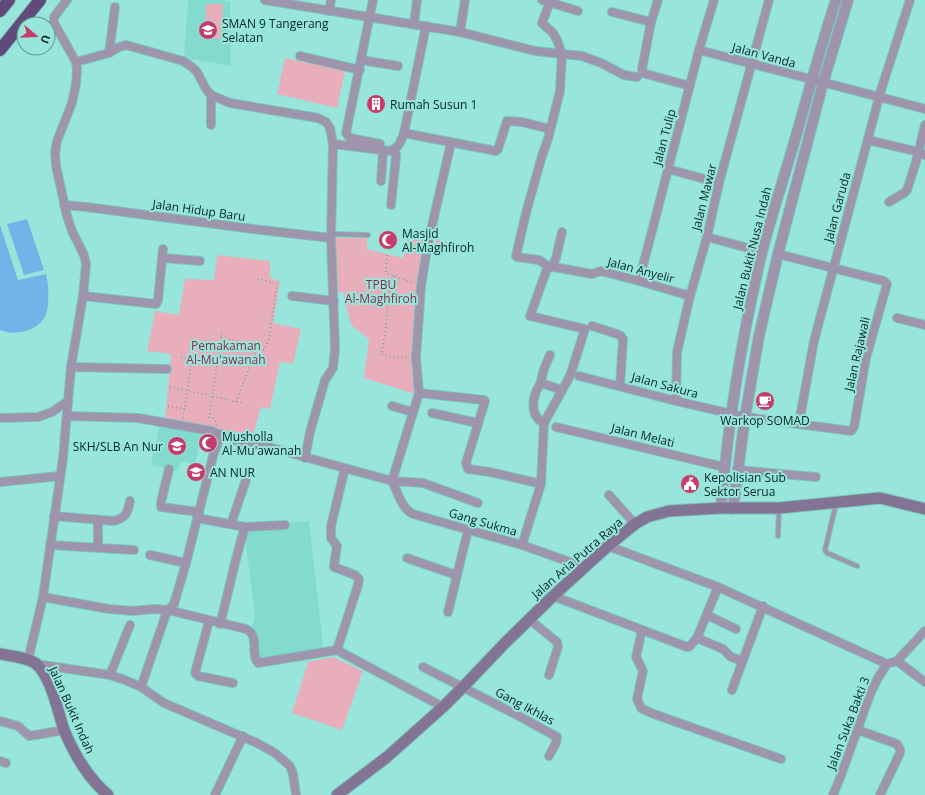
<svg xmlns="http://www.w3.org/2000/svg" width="925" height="795" font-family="'Open Sans',sans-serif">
	<rect width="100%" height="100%" fill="#98e6db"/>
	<g fill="#83dace">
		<path d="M188,0H220L230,2L231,66L184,58Z"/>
		<path d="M160,423L202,431L195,464L181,461L178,471L151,465Z"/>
		<path d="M309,521L324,653L256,661L252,629L255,616L244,527Z"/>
	</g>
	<g fill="#e9aebb">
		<path d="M206,4H223L221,39L205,38Z"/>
		<path d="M285,58L345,71L337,108L277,94Z"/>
		<path d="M409,237L425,241L415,394L364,378L369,339L351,325L343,292H336L335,238H367V249L403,258Z"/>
		<path d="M436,239L458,245L455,255L434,249Z"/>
		<path d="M217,255L270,261V278L280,281L273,323L301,329L293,364L280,362L270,409L261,407L251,442L165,421L171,354L147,351L155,311L179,315L185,279L214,280Z"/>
		<path d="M333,657L363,671L342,730L292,713L308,662Z"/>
	</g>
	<g fill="#72b4e9">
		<path d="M27,219L44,270L24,275L7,224Z"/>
		<path d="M0,225L18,280L46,274C49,284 49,301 47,311C43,330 16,337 0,330Z"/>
	</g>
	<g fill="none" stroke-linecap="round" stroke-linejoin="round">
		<g stroke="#7dc3ba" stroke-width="6">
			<g id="service">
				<path d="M331,234L368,235"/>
				<path d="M836,504L825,550L827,553L857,566"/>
				<path d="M778,536L779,509"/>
			</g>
		</g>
		<g stroke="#7dc3ba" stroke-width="10">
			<g id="minor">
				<path d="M67,0L54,17V23L76,62L77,70L76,84L72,103L57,141L55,153L56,166L67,216L72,231L84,255L86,264L83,296L71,367L63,458L43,597L109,609L133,611L154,609L168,610L246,629C260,635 250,654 258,663L337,650"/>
				<path d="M265,0L460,32L535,51L582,56L601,63L624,75L637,77"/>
				<path d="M373,0L346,133L350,138L380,144"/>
				<path d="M542,0L578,11"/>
				<path d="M658,0L651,22L642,69L643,73L646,74L690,86"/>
				<path d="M550,2L542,23L553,33L557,40L562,54L560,91L548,139L542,156L527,209L516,256L517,257L539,260L548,266L592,274L601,271L639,281L690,296"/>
				<path d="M329,11L331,0"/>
				<path d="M612,12L651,22"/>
				<path d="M414,24L417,0"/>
				<path d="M460,32L465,0"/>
				<path d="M699,50L925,109"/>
				<path d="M109,53L119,47L126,45L183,61L192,67L197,72L206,89L211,95L230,103L318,118L326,122L330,128L333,144L331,238L335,348L333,368L325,380L310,432L305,458"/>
				<path d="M300,56L360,70"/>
				<path d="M361,60L398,66"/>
				<path d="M76,62L109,53L115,7"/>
				<path d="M211,125V95"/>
				<path d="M404,133L496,151L498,149L507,121L522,122L550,129"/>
				<path d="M868,140L919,152L925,155"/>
				<path d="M333,144L390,151C399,148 401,141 404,133L426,26"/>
				<path d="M668,169L719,183"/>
				<path d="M381,181L383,151"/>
				<path d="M889,202L904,193L907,190L916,162L925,125"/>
				<path d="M64,205L86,207L253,229L331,238"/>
				<path d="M391,205L396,157L395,150"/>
				<path d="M707,237L763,252"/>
				<path d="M163,258L200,261"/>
				<path d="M552,267L556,258L562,232"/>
				<path d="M639,281L699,50L714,0"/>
				<path d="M83,296L156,304L158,300L163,249"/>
				<path d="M292,296L334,301"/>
				<path d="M897,318L925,325"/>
				<path d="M592,326L617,334L621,336L623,339L620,385"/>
				<path d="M71,367L167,369"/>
				<path d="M579,376L676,401L745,417L851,431L854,427L866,358L887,284L884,281L778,254"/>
				<path d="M540,385L544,369L550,355"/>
				<path d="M419,393L484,400L485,401L466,463L468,469L490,472L541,484"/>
				<path d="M676,401L677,352L690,296L707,237L719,183L769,0"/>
				<path d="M392,406L413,412"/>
				<path d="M432,413L478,423"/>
				<path d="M67,416L138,418L211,431L245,444L254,443L392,481L423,483L478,503"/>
				<path d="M0,418L38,417L52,412L68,401"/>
				<path d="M544,423C529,416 532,397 540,384H544L562,390"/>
				<path d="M799,423L814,341L881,90L910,0"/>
				<path d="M556,427L724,467"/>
				<path d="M169,469L161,502V507L199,512"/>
				<path d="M737,470L816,477"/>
				<path d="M392,481L419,393L416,358L421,286L428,243L451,143"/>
				<path d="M392,481C398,492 401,508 413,514L522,545L584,567"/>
				<path d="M0,482L60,476"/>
				<path d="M609,495L635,524"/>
				<path d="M54,516L114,521C126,518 128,512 130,501"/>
				<path d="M197,518L245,527"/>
				<path d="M231,524L246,480"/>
				<path d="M50,545L134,550"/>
				<path d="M522,545L541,484L544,423L570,376L585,329L530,316L548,266"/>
				<path d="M608,546L718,587L887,664"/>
				<path d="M98,548V524"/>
				<path d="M150,555L186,563"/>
				<path d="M407,558L456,575"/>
				<path d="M553,596L687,647H689L697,638L718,587"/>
				<path d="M448,612L468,530"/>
				<path d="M707,615L736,629"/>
				<path d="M529,619L557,642L558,647L549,675"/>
				<path d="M209,621L195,673L198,676L233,683"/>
				<path d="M220,624C229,591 235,558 245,527L285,525"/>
				<path d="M642,630L636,657L643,671L637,699L641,708L651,713L781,759"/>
				<path d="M697,638L723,649L731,657L743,661"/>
				<path d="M337,650L358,585L359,579L355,575L334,567V565L337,546L331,538V526L345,468"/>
				<path d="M337,650L443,707"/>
				<path d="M28,660L43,597"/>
				<path d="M897,661L925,682"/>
				<path d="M36,664L110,675L125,680L141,687L164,703L257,743L275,753L290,766L293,774L296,795"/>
				<path d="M423,667L517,715L557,737L556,743L549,756"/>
				<path d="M110,675L130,625"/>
				<path d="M141,687L165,617L168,610L174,604L186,563L213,456L221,434"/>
				<path d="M732,690L763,606"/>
				<path d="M0,721L18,726L29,736L65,730"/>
				<path d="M858,730L897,744L900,749V753L880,795"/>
				<path d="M0,761L6,763"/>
				<path d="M215,795L243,736"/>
				<path d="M833,795L840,778L871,692L878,678L887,664L897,661L925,631"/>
			</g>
		</g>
		<g stroke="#7dc3ba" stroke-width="12">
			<g id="tertiary">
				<path d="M721,508C728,422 742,336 762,252C772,213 785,175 796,136C809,91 821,45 836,0"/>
				<path d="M733,509L745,417L759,336L778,254L823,83L848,0"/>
			</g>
		</g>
		<g stroke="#7dc3ba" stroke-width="13">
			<g id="secondary">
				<path d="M0,654C11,656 26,657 35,663C51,675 58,712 64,730C74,754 88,778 108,795"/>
				<path d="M337,795L387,757L443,707L463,687L505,643L553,596L608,546L635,524L647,517L669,511L721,508H779L880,498L925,509"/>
			</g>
		</g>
		<g stroke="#7dc3ba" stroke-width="14">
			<g id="motorway">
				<path d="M0,11L9,0"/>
				<path d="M0,50L40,0"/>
			</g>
		</g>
		<g stroke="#66a59c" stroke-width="1.5" stroke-dasharray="1 3" stroke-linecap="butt">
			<path d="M387,255L386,273L413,283"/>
			<path d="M394,276C385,301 388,328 381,354L390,357H407"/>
			<path d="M221,337L246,343L264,350L269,339L277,284L255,278"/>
			<path d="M181,357L217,366"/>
			<path d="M170,387L243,403"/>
			<path d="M236,402L257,348"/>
			<path d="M168,406L185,409"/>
			<path d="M183,418L192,360"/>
			<path d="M216,425L217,423L213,418L209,417L222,331"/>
		</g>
		<use href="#service" stroke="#9e94ab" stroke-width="4"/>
		<use href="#minor" stroke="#9e94ab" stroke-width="8"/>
		<use href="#tertiary" stroke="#9e94ab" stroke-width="10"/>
		<use href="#secondary" stroke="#837496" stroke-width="11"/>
		<use href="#motorway" stroke="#5f4a79" stroke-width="12"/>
	</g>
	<defs>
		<g id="school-disc" transform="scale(1)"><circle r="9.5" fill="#c73b6b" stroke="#98e6db"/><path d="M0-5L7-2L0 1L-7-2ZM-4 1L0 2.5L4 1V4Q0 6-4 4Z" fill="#fff"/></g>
		<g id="building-disc" transform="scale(1)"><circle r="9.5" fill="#c73b6b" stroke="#98e6db"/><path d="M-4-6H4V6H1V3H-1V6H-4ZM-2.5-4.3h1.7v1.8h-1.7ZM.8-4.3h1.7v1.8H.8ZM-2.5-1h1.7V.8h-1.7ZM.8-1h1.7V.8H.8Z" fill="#fff"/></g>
		<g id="mosque-disc" transform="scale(1)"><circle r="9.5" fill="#c73b6b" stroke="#98e6db"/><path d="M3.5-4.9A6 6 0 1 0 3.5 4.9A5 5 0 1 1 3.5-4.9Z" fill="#fff"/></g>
		<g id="cafe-disc" transform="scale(1)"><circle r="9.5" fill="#c73b6b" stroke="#98e6db"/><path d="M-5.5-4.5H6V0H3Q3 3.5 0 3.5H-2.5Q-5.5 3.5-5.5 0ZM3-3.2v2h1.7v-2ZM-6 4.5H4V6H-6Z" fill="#fff"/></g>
		<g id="civic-disc" transform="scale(1)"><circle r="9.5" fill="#c73b6b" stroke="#98e6db"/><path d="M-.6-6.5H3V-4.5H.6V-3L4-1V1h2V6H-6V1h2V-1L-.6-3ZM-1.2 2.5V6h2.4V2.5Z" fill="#fff"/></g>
	</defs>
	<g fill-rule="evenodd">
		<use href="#school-disc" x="208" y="30"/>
		<use href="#building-disc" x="376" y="104"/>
		<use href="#mosque-disc" x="388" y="240"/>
		<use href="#cafe-disc" x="765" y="401"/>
		<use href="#mosque-disc" x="208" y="443"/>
		<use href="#school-disc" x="177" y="446"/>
		<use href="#school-disc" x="196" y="472"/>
		<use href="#civic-disc" x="690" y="484"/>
	</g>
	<g text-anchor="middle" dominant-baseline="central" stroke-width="4" stroke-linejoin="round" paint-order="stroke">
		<g font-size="12" fill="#042622" stroke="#98e6db" text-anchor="start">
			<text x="222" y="23">SMAN 9 Tangerang<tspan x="222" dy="14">Selatan</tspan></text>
			<text x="390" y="104">Rumah Susun 1</text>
			<text x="402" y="233">Masjid<tspan x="402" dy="14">Al-Maghfiroh</tspan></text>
			<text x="765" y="420" text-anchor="middle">Warkop SOMAD</text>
			<text x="222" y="436">Musholla<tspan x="222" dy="14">Al-Mu'awanah</tspan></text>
			<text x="163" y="446" text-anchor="end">SKH/SLB An Nur</text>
			<text x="210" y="472">AN NUR</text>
			<text x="704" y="477">Kepolisian Sub<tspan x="704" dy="14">Sektor Serua</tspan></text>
		</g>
		<g font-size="12" fill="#042622" stroke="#98e6db">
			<text transform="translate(764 55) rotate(15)">Jalan Vanda</text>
			<text transform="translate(664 137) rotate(-75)">Jalan Tulip</text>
			<text transform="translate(704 197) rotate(-76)">Jalan Mawar</text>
			<text transform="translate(837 207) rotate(-75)">Jalan Garuda</text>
			<text transform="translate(199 210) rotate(8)">Jalan Hidup Baru</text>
			<text transform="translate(752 248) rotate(-76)">Jalan Bukit Nusa Indah</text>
			<text transform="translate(641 270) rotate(15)">Jalan Anyelir</text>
			<text transform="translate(857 354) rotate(-77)">Jalan Rajawali</text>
			<text transform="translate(665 385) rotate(15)">Jalan Sakura</text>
			<text transform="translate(643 435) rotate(14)">Jalan Melati</text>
			<text transform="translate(483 522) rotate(16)">Gang Sukma</text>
			<text transform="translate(577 558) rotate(-41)">Jalan Aria Putra Raya</text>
			<text transform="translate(525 706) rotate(28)">Gang Ikhlas</text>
			<text transform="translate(72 710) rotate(66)">Jalan Bukit Indah</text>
			<text transform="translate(848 723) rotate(-69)">Jalan Suka Bakti 3</text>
		</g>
		<g font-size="12" fill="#8b2a4a" stroke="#98e6db">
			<text x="381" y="284">TPBU<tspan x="381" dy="14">Al-Maghfiroh</tspan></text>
			<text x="226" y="345">Pemakaman<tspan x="226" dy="14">Al-Mu'awanah</tspan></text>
		</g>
	</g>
	<g transform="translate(36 36) rotate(109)"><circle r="19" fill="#98e6db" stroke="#5d9991"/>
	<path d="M0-3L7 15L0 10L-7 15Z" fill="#c73b6b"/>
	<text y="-6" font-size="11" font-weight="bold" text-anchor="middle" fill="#042622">U</text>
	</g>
</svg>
